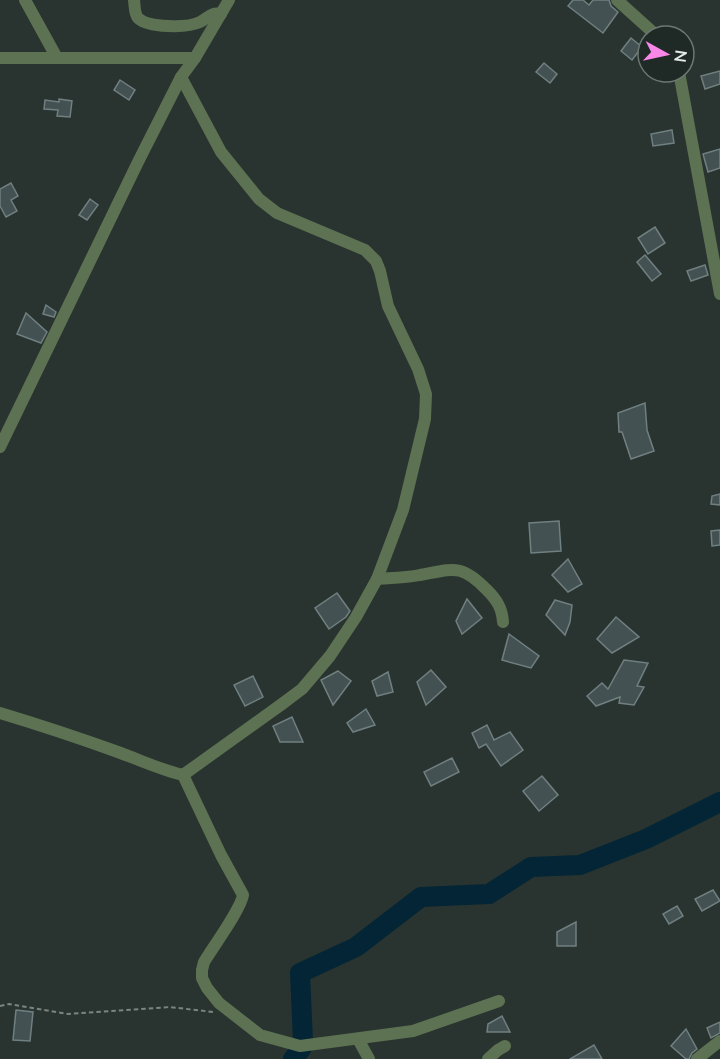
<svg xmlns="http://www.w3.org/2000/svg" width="720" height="1059" font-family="Lato,sans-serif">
	<rect width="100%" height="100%" fill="#293430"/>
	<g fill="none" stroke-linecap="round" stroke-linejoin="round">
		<g stroke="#032535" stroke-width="20">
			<path d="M303,1042L300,973L356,947L421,897L489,894L531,867L580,865L646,839L720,802"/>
			<path d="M293,1059L302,1048"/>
		</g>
	</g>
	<g fill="#435152" stroke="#707f80" stroke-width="1.5">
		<path d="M573,0H583L589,5L593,0H609L611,6L618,12L603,33L568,6Z"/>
		<path d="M631,38L642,47L632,60L621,51Z"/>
		<path d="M544,63L557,74L550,83L536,72Z"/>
		<path d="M720,71V84L705,89L701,76Z"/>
		<path d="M120,80L135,90L129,100L114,90Z"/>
		<path d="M59,99L72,101L70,117L57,116L58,110L44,109L45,100L59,102Z"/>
		<path d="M672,130L674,143L653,146L651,134Z"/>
		<path d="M720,149V168L708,172L703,154Z"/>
		<path d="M11,183L18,196L11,200L17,211L6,217L0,206V189Z"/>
		<path d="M90,199L98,205L87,220L79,215Z"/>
		<path d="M655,227L665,243L648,254L638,238Z"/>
		<path d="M645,255L661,274L652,281L637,262Z"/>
		<path d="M705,265L708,275L691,281L687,271Z"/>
		<path d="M46,305L56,312L54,317L43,314Z"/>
		<path d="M26,313L47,332L41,343L17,334Z"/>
		<path d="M645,403L647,430L654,451L631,459L622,432H619L618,413Z"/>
		<path d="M720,494V505L711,504L712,496Z"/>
		<path d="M559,521L561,551L531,553L529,523Z"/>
		<path d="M720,530V545L712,546L711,531Z"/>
		<path d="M568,559L582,584L568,592L552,575Z"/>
		<path d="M337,593L350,611L346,617L329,629L315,608Z"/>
		<path d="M467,599L482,618L462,634L456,621Z"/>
		<path d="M555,600L572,605L570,622L565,635L546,615Z"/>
		<path d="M616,617L639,637L612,653L597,639Z"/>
		<path d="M509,634L539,656L531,668L502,660Z"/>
		<path d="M624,660L648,663L637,686L644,687L634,705L619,703L620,697L596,706L587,696L602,683L608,689Z"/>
		<path d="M431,670L446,687L426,705L417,682Z"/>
		<path d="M338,671L351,681L333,705L321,680Z"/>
		<path d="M388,672L393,692L377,696L372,681Z"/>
		<path d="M253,676L263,697L245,706L234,685Z"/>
		<path d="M366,709L375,725L353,732L347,723Z"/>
		<path d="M292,717L303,742H280L273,726Z"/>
		<path d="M487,725L494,740L510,732L523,750L501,766L486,744L479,748L472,733Z"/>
		<path d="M452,758L459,772L431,786L424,772Z"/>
		<path d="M542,776L558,795L539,811L523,791Z"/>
		<path d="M713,890L720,901L702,911L695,899Z"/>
		<path d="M677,906L683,916L669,924L663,914Z"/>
		<path d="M576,922V946H557V932Z"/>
		<path d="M16,1010L33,1012L30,1041L13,1040Z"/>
		<path d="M502,1016L510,1032H487L488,1024Z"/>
		<path d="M720,1022V1033L711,1038L707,1028Z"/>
		<path d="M686,1029L697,1049L692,1053L689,1059H686L671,1046Z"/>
		<path d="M594,1045L602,1059H570Z"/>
	</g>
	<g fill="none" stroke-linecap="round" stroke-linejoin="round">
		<path stroke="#7b8481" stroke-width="2" stroke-dasharray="4.5 3" stroke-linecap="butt" d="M0,1006L9,1004L68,1014L170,1007L213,1012"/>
		<g stroke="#5d7252" stroke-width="12">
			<path d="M25,0L57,58"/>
			<path d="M134,0C135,6 134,13 138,18C148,28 188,28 200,22C208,18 211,12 221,14"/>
			<path d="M617,0L657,36"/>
			<path d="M0,58H195"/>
			<path d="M679,72L720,294"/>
			<path d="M0,447L138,162L181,77L195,58L229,0"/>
			<path d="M377,579C391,578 406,578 420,575C453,569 461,563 487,590C497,600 502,608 503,622"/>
			<path d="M0,713C40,725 79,738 118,752C140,760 161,770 183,775L282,704L302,689L330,656L356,617L377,579L403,510L425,419L426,394L418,369L388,306L380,271L376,261L365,250L277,213L259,199L221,152L181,77"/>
			<path d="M183,775L221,855L243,895C241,909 213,947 204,962L202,970V978L207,988L219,1003L260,1035L300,1046L413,1031L499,1001"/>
			<path d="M358,1039L369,1059"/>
			<path d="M488,1059L498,1050L505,1046"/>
			<path d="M697,1059L720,1041"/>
		</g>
	</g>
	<g transform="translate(666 54) rotate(98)"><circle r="28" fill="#1f2a26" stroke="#6d7773" stroke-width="1.5"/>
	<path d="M0-4.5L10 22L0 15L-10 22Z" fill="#f987e8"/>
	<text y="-9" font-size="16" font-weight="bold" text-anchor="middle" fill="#e3eae7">N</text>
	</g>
</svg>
